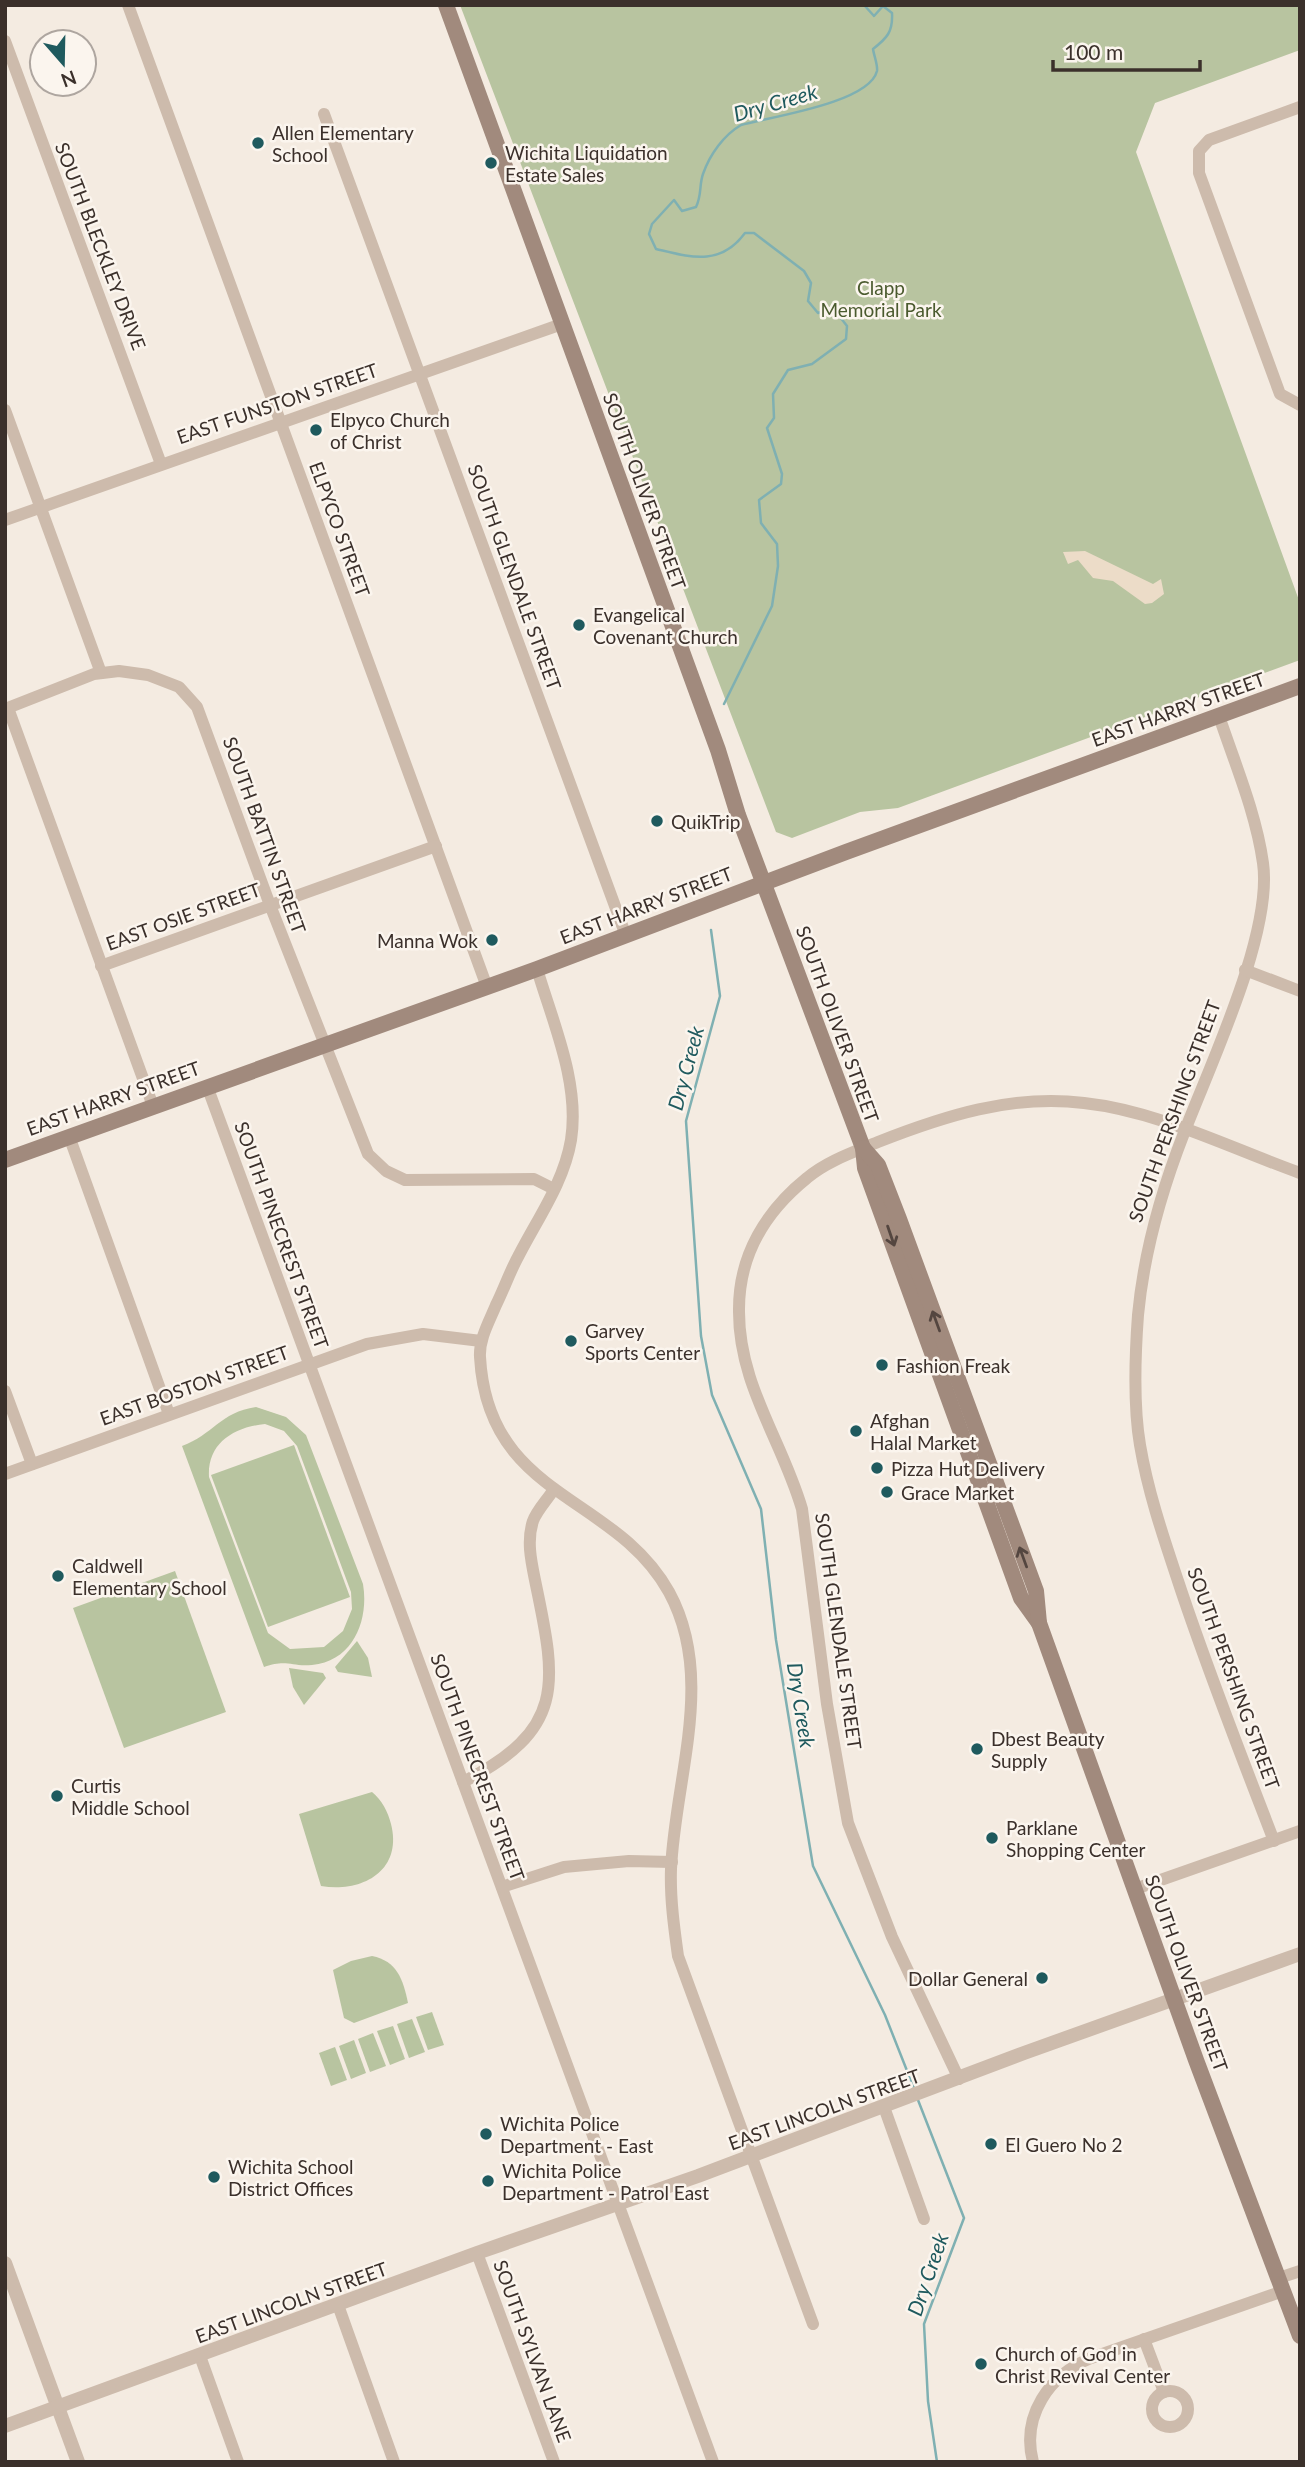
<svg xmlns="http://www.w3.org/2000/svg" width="1305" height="2467" font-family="Lato,sans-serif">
	<rect width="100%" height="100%" fill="#f4ebe1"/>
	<g fill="#b8c4a0" fill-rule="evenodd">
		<path d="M460,5H1300V50L1155,103L1136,152L1300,603V660L898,808L860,812L792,838L776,832Z"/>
		<path d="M256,1407L286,1417L306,1435L363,1584C369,1619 354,1661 312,1665C291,1667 287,1659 264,1667L182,1446C213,1435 220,1412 256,1407ZM265,1424L284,1431L297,1446L351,1592L352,1609L343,1631L324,1647L290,1649L268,1633L209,1477C207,1444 233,1427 265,1424Z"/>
		<path d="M294,1445L350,1597L268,1627L211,1475Z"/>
		<path d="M175,1571L226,1712L124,1748L73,1608Z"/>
		<path d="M357,1641L368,1658L372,1677L338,1672L335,1667Z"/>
		<path d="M289,1668L323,1673L326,1678L304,1705L293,1687Z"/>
		<path d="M372,1792C382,1800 388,1812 391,1824C403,1871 362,1893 321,1886L299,1814Z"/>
		<path d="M372,1956C397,1961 403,1979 408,2003L354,2023L344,2018L333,1970L351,1961Z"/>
		<path d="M432,2012L444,2045L428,2050L416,2017Z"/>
		<path d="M412,2019L425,2052L409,2058L397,2024Z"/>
		<path d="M393,2026L405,2059L390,2065L377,2031Z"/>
		<path d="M373,2033L386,2066L370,2072L358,2039Z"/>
		<path d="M354,2040L366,2073L351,2079L339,2046Z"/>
		<path d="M335,2047L347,2080L331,2086L319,2053Z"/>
	</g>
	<path fill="#ecdcc8" d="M1085,551L1153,584L1161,579L1164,594L1152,603L1145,604L1113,581L1093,578L1078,560L1068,564L1063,552Z"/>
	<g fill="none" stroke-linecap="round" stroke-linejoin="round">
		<g stroke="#7fb0b2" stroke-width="2.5">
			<path d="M724,704L772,606L778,566L777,544L761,523L759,500L781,484L782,474L767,428L774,418L773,394L788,370L812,364L846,339L847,326L833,308L818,313L808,301L811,283L804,271L754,233H745C720,267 690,257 656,249L649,234L652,224L674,200L682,211L696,207C702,195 699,185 703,174C710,154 724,135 741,125C770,117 869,103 877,71C878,65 874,56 873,49C887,38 893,32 892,13L883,6L874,16L864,5"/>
			<path d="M711,930L720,996L686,1121L701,1336L712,1395L761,1509L776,1640L813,1866L885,2015L915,2091"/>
			<path d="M918,2100L964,2218L924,2324L928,2401L937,2462"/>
		</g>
		<g stroke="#cdbbac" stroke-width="12">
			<path d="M128,5L487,987"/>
			<path d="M5,41L161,464"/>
			<path d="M1300,107L1209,140L1199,151V173L1280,394L1300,405"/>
			<path d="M324,114L626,936"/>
			<path d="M5,410L101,673"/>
			<path d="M5,520L562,324"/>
			<path d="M8,708L153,1106"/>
			<path d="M5,709L94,674L119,671L148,675L179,687L197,707L270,905L368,1154L386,1171L405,1180L534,1179L554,1189"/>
			<path d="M1219,716C1235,764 1256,813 1263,863C1273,933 1210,1065 1184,1133C1161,1192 1144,1251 1138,1315C1135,1356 1133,1404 1140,1445C1148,1492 1163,1536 1178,1581C1207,1669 1241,1755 1274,1841"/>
			<path d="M101,966L436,846"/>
			<path d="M537,969C553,1023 580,1083 571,1140C564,1182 538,1218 519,1255C510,1271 504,1289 496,1305C489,1322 479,1339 480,1357C488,1499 614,1493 669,1592C716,1678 675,1778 671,1869C670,1898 674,1927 678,1956L813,2324"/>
			<path d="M1245,970L1300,991"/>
			<path d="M207,1086L713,2462"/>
			<path d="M69,1136L169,1414"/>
			<path d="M5,1391L32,1464"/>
			<path d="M5,1474L367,1344L423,1334L481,1341"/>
			<path d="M463,1782C565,1730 557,1685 536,1585C532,1565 526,1542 533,1521C537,1510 548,1499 554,1489"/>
			<path d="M502,1887L564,1867L629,1861L672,1862"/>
			<path d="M1135,1889L1300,1831"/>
			<path d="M959,2079L892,1937L848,1823L827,1704L802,1509C782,1440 738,1384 739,1309C739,1255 766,1211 807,1178C827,1161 854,1152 878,1142C944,1116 1012,1094 1084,1103C1158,1111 1230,1148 1300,1173"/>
			<path d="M884,2107L924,2219"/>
			<path d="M477,2253L554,2462"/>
			<path d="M1279,2278L1300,2271"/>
			<path d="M338,2305L394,2462"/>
			<path d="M1144,2339L1164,2392"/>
			<path d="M200,2356L238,2462"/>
			<circle cx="1170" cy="2409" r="18"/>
			<path d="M1033,2462C1021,2416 1049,2375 1091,2358L1283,2291"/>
		</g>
		<g stroke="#cdbbac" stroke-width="14">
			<path d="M5,2263L78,2462"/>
			<path d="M5,2426L477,2253L698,2176L1024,2053L1300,1954"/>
		</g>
		<g stroke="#a18a7d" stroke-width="16">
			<path d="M446,5L718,750L738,815L863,1148L865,1168L1021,1598L1039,1623"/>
			<path d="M863,1148L878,1165L899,1219L1036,1591L1039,1623L1196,2060L1300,2336"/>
			<path d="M5,1160L537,969L846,852L1300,686"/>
		</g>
	</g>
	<defs><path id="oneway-shaft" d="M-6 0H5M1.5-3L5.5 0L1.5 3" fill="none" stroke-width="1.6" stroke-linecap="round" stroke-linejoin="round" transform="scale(1.75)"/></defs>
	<g stroke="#544640">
		<use href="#oneway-shaft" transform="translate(891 1236) rotate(71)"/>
		<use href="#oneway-shaft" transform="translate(936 1321) rotate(-110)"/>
		<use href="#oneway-shaft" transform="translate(1023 1557) rotate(-110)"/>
	</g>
	<g fill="#1f5a5e" stroke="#fbf5ee" stroke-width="2.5">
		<circle cx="258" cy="143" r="7"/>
		<circle cx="491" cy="163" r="7"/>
		<circle cx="316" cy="430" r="7"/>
		<circle cx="579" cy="625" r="7"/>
		<circle cx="657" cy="821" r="7"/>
		<circle cx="492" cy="940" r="7"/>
		<circle cx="571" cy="1341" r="7"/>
		<circle cx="882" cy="1365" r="7"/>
		<circle cx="856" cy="1431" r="7"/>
		<circle cx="877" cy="1468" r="7"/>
		<circle cx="887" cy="1492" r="7"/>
		<circle cx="58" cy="1576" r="7"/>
		<circle cx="977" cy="1749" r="7"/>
		<circle cx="57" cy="1796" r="7"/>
		<circle cx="992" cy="1838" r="7"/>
		<circle cx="1042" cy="1978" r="7"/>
		<circle cx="486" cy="2134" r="7"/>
		<circle cx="991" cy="2144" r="7"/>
		<circle cx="214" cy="2177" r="7"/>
		<circle cx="488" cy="2181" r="7"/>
		<circle cx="981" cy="2364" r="7"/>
	</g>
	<g text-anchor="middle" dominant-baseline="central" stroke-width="5" stroke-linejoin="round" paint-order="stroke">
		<g font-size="19" fill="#3b302b" stroke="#fbf5ee" text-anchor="start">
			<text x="272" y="132">Allen Elementary<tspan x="272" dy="22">School</tspan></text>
			<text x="505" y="152">Wichita Liquidation<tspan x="505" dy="22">Estate Sales</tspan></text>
			<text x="330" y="419">Elpyco Church<tspan x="330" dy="22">of Christ</tspan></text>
			<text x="593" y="614">Evangelical<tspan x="593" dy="22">Covenant Church</tspan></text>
			<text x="671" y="821">QuikTrip</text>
			<text x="478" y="940" text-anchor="end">Manna Wok</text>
			<text x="585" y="1330">Garvey<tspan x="585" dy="22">Sports Center</tspan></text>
			<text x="896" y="1365">Fashion Freak</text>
			<text x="870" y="1420">Afghan<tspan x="870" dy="22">Halal Market</tspan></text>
			<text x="891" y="1468">Pizza Hut Delivery</text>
			<text x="901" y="1492">Grace Market</text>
			<text x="72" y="1565">Caldwell<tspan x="72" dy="22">Elementary School</tspan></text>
			<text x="991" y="1738">Dbest Beauty<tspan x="991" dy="22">Supply</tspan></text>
			<text x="71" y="1785">Curtis<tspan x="71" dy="22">Middle School</tspan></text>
			<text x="1006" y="1827">Parklane<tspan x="1006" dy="22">Shopping Center</tspan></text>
			<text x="1028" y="1978" text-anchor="end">Dollar General</text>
			<text x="500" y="2123">Wichita Police<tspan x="500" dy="22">Department - East</tspan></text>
			<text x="1005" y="2144">El Guero No 2</text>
			<text x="228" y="2166">Wichita School<tspan x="228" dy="22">District Offices</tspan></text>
			<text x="502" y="2170">Wichita Police<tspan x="502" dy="22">Department - Patrol East</tspan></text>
			<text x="995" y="2353">Church of God in<tspan x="995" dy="22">Christ Revival Center</tspan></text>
		</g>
		<g font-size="19" fill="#3b302b" stroke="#fbf5ee">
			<text transform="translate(101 246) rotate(69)">SOUTH BLECKLEY DRIVE</text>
			<text transform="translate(277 403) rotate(-19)">EAST FUNSTON STREET</text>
			<text transform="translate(645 491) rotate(70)">SOUTH OLIVER STREET</text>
			<text transform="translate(340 529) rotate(70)">ELPYCO STREET</text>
			<text transform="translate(515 577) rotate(70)">SOUTH GLENDALE STREET</text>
			<text transform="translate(1178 709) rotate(-20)">EAST HARRY STREET</text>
			<text transform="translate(265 835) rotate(70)">SOUTH BATTIN STREET</text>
			<text transform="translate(646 905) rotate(-21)">EAST HARRY STREET</text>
			<text transform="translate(183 916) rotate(-20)">EAST OSIE STREET</text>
			<text transform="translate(838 1024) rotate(70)">SOUTH OLIVER STREET</text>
			<text transform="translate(113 1098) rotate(-20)">EAST HARRY STREET</text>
			<text transform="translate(1174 1111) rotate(-70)">SOUTH PERSHING STREET</text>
			<text transform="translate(282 1235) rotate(70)">SOUTH PINECREST STREET</text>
			<text transform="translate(194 1385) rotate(-20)">EAST BOSTON STREET</text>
			<text transform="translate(839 1631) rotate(82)">SOUTH GLENDALE STREET</text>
			<text transform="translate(1234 1678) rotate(70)">SOUTH PERSHING STREET</text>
			<text transform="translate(478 1767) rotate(70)">SOUTH PINECREST STREET</text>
			<text transform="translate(1187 1973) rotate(70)">SOUTH OLIVER STREET</text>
			<text transform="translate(824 2109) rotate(-20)">EAST LINCOLN STREET</text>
			<text transform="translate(291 2302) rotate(-20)">EAST LINCOLN STREET</text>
			<text transform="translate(533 2351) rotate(70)">SOUTH SYLVAN LANE</text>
		</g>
		<g font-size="19" fill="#4a5a2e" stroke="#fbf5ee">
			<text x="881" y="287">Clapp<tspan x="881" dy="22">Memorial Park</tspan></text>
		</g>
		<g font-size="21" font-style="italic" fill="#1f5a5e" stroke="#fbf5ee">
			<text transform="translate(775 102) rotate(-16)">Dry Creek</text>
			<text transform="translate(685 1068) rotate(-75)">Dry Creek</text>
			<text transform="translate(802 1705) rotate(81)">Dry Creek</text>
			<text transform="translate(927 2274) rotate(-71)">Dry Creek</text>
		</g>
	</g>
	<rect width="1305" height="2467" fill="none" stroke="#3b302b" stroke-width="14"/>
	<g transform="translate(63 63) rotate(160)"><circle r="33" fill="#fbf5ee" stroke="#aea6a0" stroke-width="2"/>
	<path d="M0-5L12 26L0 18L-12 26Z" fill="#1f5a5e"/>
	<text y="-10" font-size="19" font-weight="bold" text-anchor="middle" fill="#3b302b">N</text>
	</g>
	<path d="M1053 60v10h147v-10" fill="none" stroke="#3b302b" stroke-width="3.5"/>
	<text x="1064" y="60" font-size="21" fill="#3b302b" stroke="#fbf5ee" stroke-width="5" paint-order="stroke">100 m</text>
</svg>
